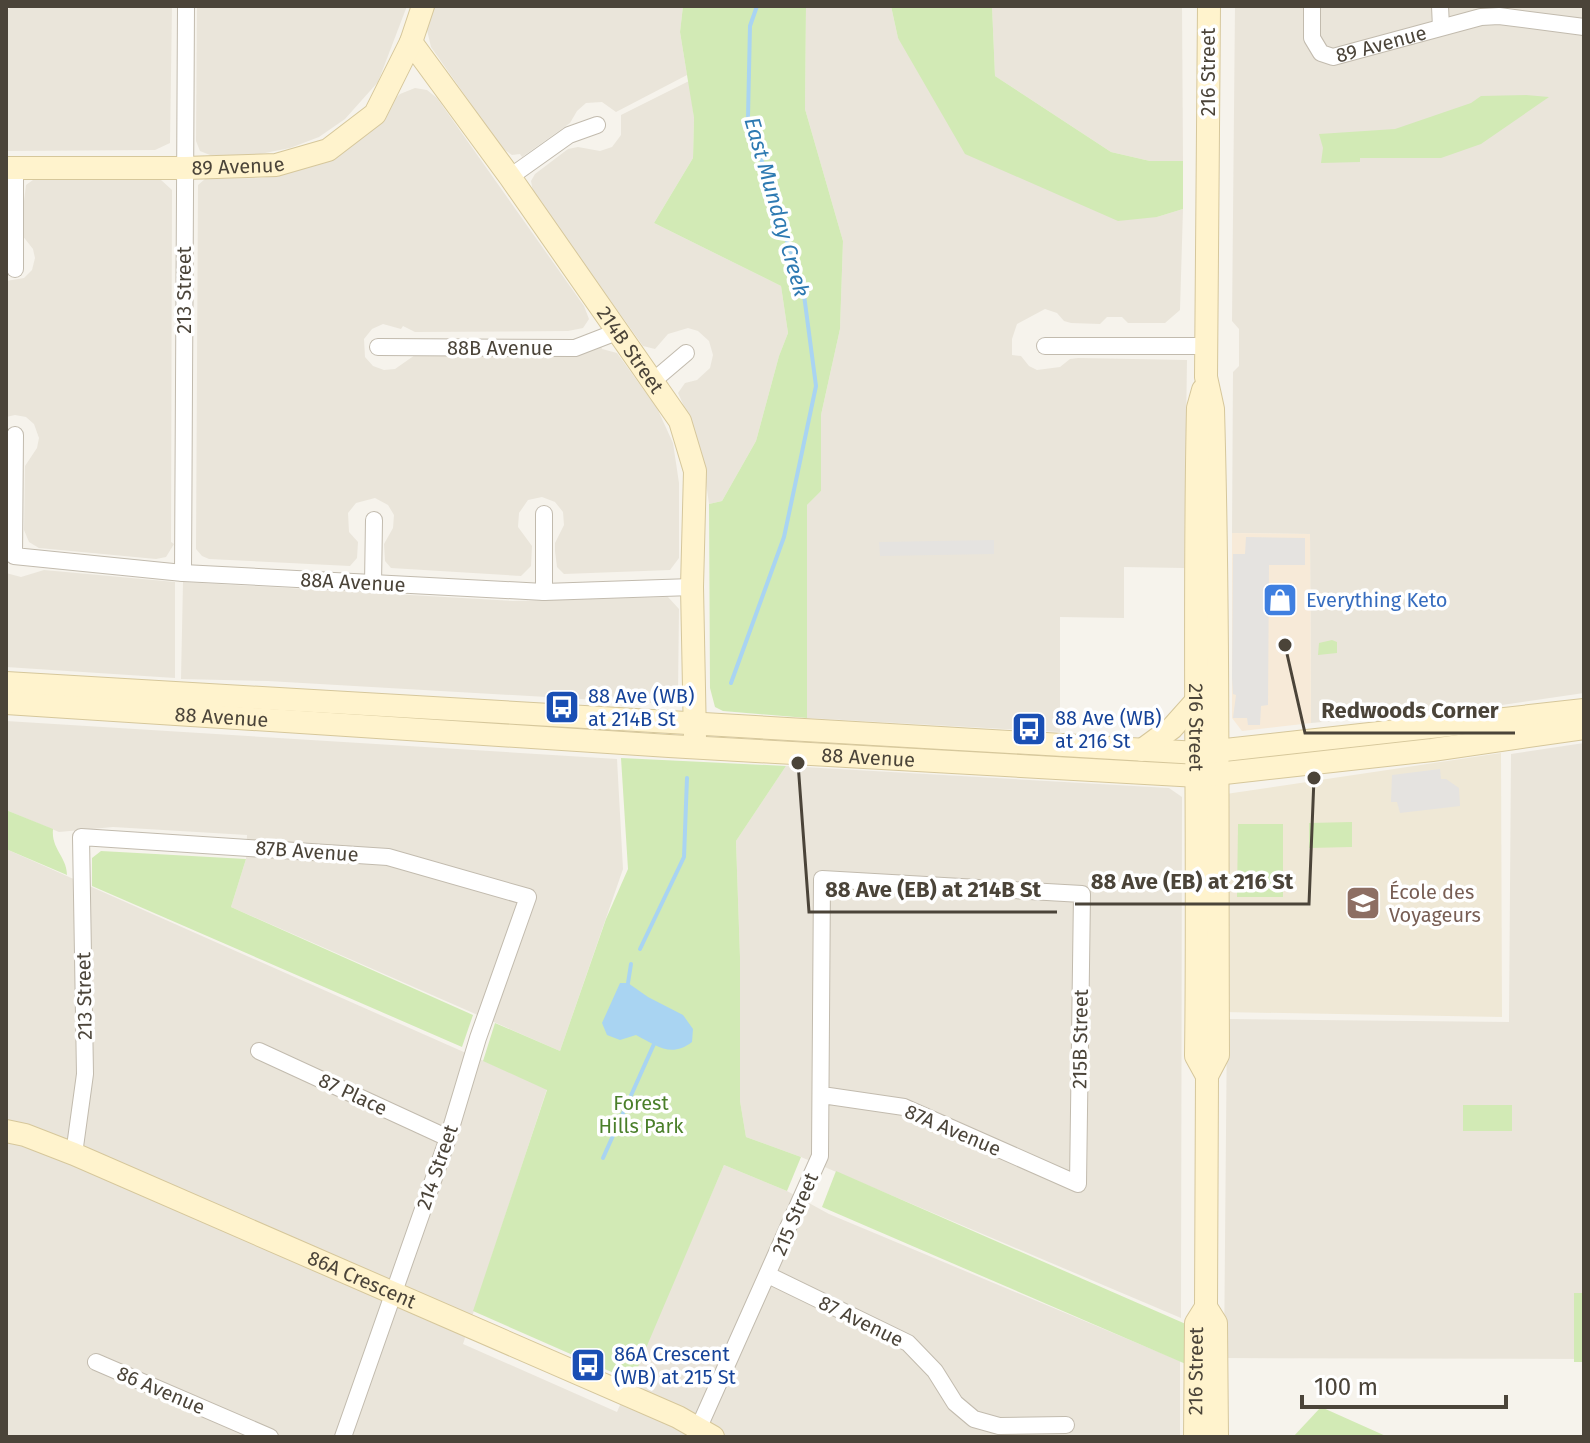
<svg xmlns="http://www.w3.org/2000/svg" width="1590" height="1443" font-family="'Fira Sans',sans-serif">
	<rect width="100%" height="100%" fill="#f6f3ec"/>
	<g fill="#eae5da">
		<path d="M12,6H172L170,143L155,150L6,151V11Z"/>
		<path d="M197,6H407L378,82L345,119L319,137L290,148L255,155H210L200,151L196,141Z"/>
		<path d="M433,6H683L680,32L687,75L616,112L602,102L586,103L577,111L570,123L522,157L520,154L512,155L502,148L431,47L427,30Z"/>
		<path d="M806,6H891L898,38L1157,217L1183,209L1180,310L1165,323H1128L1122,317H1107L1100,324L1071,323L1064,321L1057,313L1045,309L1017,324L1012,339V355L1021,356L1029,366L1037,370L1060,367L1070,359L1078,358L1187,360L1184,568L1124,567V618L1060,617V732L807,718V505L821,491V415L840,329L843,241L805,109Z"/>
		<path d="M992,6H1182L1183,161H1150L1111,152L995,76Z"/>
		<path d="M1235,6H1584V693L1488,707L1311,723L1310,534L1232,533L1233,372L1239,366V329L1232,321Z"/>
		<path d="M689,81L694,118L693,158L654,223L781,286L788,333L779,356L756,441L722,501L709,504L702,454L693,426L678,393L685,383L697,380L710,368L713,355L709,341L698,331L688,328L668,334L655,349L643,346L533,192L531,181L535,174L568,149L578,147L600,151L612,147L621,135V115Z"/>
		<path d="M415,88L427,90L437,98L584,306L589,319L583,328L568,331L415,332L403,326L401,329L383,324L372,329L364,339L365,357L373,366L384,370L395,369L415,355H500L601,346L602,349L617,353L657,408L673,443L679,483V558L670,570L564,574L557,567L555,551V543L564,525L563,512L555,502L542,497L528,500L519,513L518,527L532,546L531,566L521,576L391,568L385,561L384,544L393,528L394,515L388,505L375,498L356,503L348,513L349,532L358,542L357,558L350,566L209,559L202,556L196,549L198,185L205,179L261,178L282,175L316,165L329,159L400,94Z"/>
		<path d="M151,179L161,180L172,190L171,542L174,544L166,557L156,559L39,548L29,542L24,530L25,466L37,448L39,438L34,424L26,417L15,415L6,417V281L24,278L32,270L35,258L33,249L22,235L20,201H24L26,185L33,180Z"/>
		<path d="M44,570L175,582V678L6,667V573L21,577Z"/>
		<path d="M183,582L513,601L668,597L679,609L678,693L671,704L651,703L268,681L181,679Z"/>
		<path d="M6,721L617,759L623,869L560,1051L231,907L246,859L247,835L113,827L59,832L6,810Z"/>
		<path d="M1584,743V1359L1224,1358L1227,1019L1509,1022L1511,754Z"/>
		<path d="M786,766L1169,788L1182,797L1181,1318L801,1157L746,1137L740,1101V957L736,841Z"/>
		<path d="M6,849L547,1089L463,1344L617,1412L724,1165L787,1191L829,1214L1180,1361V1437H6Z"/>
	</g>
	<path fill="#f7ead8" d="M1232,533L1310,534L1311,723L1242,731L1232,718Z"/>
	<path fill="#efe8d6" d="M1501,753L1502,1017L1223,1012L1226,794Z"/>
	<g fill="#d2eab5">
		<path d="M683,6H806L805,109L843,241L840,329L821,415V491L807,505V718L723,711L715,707L710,688L709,504L722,501L756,441L779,356L788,333L781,286L654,223L693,158L694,118L680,32Z"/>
		<path d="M891,6H992L995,76L1111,152L1150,161H1183V209L1157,217L1118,221L965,154L898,38Z"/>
		<path d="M1526,95L1549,97L1481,144L1441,158H1360V162L1321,163L1323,148L1319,134L1395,129L1471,103L1481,96Z"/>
		<path d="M1332,640L1337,642V653L1318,655L1319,643Z"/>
		<path d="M621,758L786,766L736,841L740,957V1101L746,1137L801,1157L787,1191L724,1165L632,1381L473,1311L547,1090L483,1061L495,1023L560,1051L606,919L628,869Z"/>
		<path d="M6,810L53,829C51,849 67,857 67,875L6,849Z"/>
		<path d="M1352,822V847L1309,848V823Z"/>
		<path d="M1238,824H1283V897H1237Z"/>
		<path d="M101,851L246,859L231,907L473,1015L462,1047L92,886V858Z"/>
		<rect x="1463" y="1105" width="49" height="26"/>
		<path d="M836,1171L1188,1325V1365L822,1207Z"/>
		<rect x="1574" y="1293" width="10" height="69"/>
		<path d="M1321,1407L1388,1437H1293Z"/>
	</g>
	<g fill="#e5e3e0">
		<path d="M1246,537L1305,538V565H1269L1268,705L1261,706L1260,725H1248L1247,718H1233L1236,695L1233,694L1232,678L1233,554H1245Z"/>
		<path d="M994,540V554L880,556L879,542Z"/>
		<path d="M1440,769L1441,779H1446L1459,788L1460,806L1400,813L1397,802H1391L1392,775Z"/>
	</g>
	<path fill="#a9d4f2" d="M620,983H628L648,997L683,1015L693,1029L692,1042C671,1058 657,1046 636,1035L620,1040L607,1035L602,1023Z"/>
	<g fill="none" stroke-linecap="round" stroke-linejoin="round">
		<g stroke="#a9d4f2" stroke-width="4">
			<path d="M731,683L784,537L816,386L804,295L748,117L750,26L757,6"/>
			<path d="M640,949L684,857L687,778"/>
			<path d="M628,983L631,964"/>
			<path d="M603,1158L654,1044"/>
		</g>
		<g stroke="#c2bbae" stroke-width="18">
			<g id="street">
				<path id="s1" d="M1312,6V38L1321,53L1333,57L1481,17L1499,16L1584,27"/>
				<path d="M1440,6L1441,27"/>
				<path d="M510,177L569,135L597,125"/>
				<path d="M15,269V168"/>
				<path d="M1045,346H1206"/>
				<path d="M378,347L575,348L619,331"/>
				<path d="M653,381L686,353"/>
				<path d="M15,435L14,556L183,573L544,592L692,587"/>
				<path d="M544,514V592"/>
				<path d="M183,573L186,6"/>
				<path d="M373,584L374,520"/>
				<path d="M259,1051L448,1138"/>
				<path d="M74,1154L85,1074L81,837L388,857L528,897L478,1038L448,1138L343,1437"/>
				<path d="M768,1275L908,1343L935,1371L955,1403L974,1419L999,1426L1066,1425"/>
				<path d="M96,1362L270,1437"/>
				<path d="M695,1436L820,1156L822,879L1082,894L1078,1184L904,1107L822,1095"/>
			</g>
		</g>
		<g stroke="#d6c79b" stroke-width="24">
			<g id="secondary">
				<path d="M1209,6L1206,377L1213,409C1219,625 1217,839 1218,1055L1207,1076L1206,1307L1216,1323L1217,1437"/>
				<path id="s2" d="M411,42L510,177L680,421L695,471L692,587L695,739"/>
				<path id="s3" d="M6,168H185L276,165L328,150L375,114L411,42L423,6"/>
				<path id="s4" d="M1203,390L1198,408C1193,624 1199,840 1196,1056L1207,1076"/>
				<path d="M6,683L1198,753L1584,710"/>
				<path id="s5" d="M6,703L669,746L1198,776L1432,750L1584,728"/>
				<path d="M1142,750L1172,728L1197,700"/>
				<path id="s6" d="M6,1131L25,1135L74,1154L678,1417L713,1437"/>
				<path id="s7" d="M1195,1437L1196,1323L1206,1307"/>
			</g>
		</g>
		<use href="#street" stroke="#fff" stroke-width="16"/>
		<use href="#secondary" stroke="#fff3cd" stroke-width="22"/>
	</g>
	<defs>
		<g id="shop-square" transform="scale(1.8)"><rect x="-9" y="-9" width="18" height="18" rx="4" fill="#3f7fe0" stroke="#fff"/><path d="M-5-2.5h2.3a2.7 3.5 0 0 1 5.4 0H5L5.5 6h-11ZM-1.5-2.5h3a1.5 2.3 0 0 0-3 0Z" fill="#fff"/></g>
		<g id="bus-square" transform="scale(1.8)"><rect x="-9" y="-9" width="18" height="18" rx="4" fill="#1a4fb4" stroke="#fff"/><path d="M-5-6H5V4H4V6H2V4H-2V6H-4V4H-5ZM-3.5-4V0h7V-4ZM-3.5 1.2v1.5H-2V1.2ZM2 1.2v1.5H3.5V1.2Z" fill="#fff"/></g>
		<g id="school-square" transform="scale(1.8)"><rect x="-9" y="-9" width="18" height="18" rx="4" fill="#8d6e63" stroke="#fff"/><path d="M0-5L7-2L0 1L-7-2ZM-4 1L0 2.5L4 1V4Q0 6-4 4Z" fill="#fff"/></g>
	</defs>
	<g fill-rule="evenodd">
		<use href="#shop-square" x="1280" y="600"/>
		<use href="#bus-square" x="562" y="707"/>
		<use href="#bus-square" x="1029" y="729"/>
		<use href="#school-square" x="1363" y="903"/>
		<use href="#bus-square" x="588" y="1365"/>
	</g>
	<g text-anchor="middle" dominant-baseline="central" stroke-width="7" stroke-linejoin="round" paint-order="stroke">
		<g font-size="20" fill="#4b4439" stroke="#fff">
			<text stroke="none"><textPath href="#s1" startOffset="112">89 Avenue</textPath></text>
			<text transform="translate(1208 72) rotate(-90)">216 Street</text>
			<text stroke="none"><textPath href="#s3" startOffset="232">89 Avenue</textPath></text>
			<text transform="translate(184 290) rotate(-90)">213 Street</text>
			<text x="500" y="348">88B Avenue</text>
			<text stroke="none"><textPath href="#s2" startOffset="378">214B Street</textPath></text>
			<text transform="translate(353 582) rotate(3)">88A Avenue</text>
			<text stroke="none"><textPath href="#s5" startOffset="216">88 Avenue</textPath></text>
			<text stroke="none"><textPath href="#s4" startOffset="338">216 Street</textPath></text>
			<text stroke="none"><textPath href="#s5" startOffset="864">88 Avenue</textPath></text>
			<text transform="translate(307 851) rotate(4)">87B Avenue</text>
			<text transform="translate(84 996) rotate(-91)">213 Street</text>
			<text transform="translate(1080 1039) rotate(-89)">215B Street</text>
			<text transform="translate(353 1094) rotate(25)">87 Place</text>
			<text transform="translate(953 1130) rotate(23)">87A Avenue</text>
			<text transform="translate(437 1167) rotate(-71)">214 Street</text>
			<text transform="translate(795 1214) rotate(-67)">215 Street</text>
			<text stroke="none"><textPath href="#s6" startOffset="386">86A Crescent</textPath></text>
			<text transform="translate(861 1321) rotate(26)">87 Avenue</text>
			<text stroke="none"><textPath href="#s7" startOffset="66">216 Street</textPath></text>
			<text transform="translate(161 1390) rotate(23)">86 Avenue</text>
		</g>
		<g font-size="20" fill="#366cbe" stroke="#fff" text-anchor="start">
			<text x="1306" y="600">Everything Keto</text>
		</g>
		<g font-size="20" fill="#164399" stroke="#fff" text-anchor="start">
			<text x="588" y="696">88 Ave (WB)<tspan x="588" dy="23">at 214B St</tspan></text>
			<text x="1055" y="718">88 Ave (WB)<tspan x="1055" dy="23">at 216 St</tspan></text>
			<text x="614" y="1354">86A Crescent<tspan x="614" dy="23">(WB) at 215 St</tspan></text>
		</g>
		<g font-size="20" fill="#785e54" stroke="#fff" text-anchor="start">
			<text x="1389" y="892">École des<tspan x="1389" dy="23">Voyageurs</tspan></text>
		</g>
		<g font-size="20" fill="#4a7f2a" stroke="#fff">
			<text x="641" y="1103">Forest<tspan x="641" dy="23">Hills Park</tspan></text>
		</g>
		<g font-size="22" font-style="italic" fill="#2e7ab2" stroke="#fff">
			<text transform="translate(777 207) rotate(74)">East Munday Creek</text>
		</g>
	</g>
	<path fill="none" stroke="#4b4439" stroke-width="3" d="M1285 645L1305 733H1515M1314 778L1309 904H1075M798 763L809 912H1057"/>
	<g fill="#4b4439" stroke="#fff" stroke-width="3">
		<circle cx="1285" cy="645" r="8"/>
		<circle cx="1314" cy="778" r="8"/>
		<circle cx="798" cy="763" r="8"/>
	</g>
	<g font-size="22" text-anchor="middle" font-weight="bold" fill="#4b4439" stroke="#fff" stroke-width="7" stroke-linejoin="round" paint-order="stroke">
		<text x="1410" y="718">Redwoods Corner</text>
		<text x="1192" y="889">88 Ave (EB) at 216 St</text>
		<text x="933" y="897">88 Ave (EB) at 214B St</text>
	</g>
	<rect width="1590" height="1443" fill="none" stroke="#4b4439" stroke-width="16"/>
	<path d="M1302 1395v12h204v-12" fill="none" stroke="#4b4439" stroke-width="4"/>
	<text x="1314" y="1395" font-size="24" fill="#4b4439" stroke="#ffffff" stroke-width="6" paint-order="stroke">100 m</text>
</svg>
